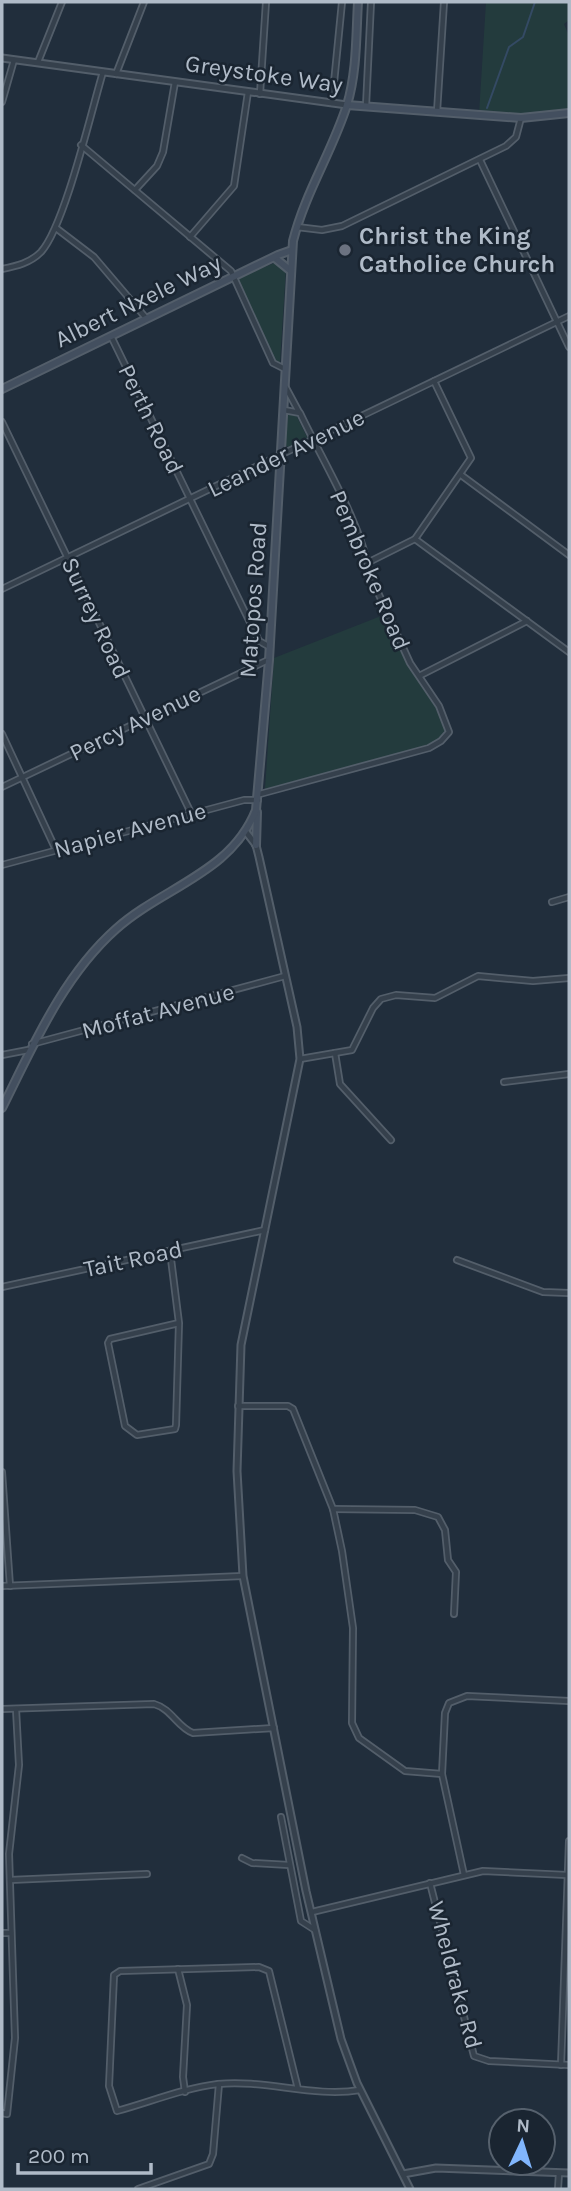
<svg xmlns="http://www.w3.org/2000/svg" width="571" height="2191" font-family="Karla,sans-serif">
	<rect width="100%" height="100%" fill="#212e3c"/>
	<g fill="#233b3d">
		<path d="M486,2H569V20L564,24L569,36V111L546,116L479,114Z"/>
		<path d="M277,262L286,268L280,363L275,361L238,281L242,276Z"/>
		<path d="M288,414L296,415L308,439L290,448L285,445Z"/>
		<path d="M381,616L444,721L446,728L441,737L427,746L265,789L274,658Z"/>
	</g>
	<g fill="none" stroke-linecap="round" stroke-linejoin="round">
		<path stroke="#344a64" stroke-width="2" d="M487,108L509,47L523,37L535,2"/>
		<g stroke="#535e6a" stroke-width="8">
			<g id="minor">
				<path d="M38,62L62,2"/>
				<path d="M116,74L144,2"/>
				<path d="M260,94L266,2"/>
				<path d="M2,102L14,60"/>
				<path d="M332,103L342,2"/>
				<path d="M366,106L371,2"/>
				<path d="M437,112L444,2"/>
				<path d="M81,145L231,271L273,363L285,369"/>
				<path d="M480,160L569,347"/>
				<path d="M135,190L157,166L163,152L175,82"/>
				<path d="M297,227L322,230L342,226L506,146L516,137L521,118"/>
				<path d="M56,228L94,257L146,318"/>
				<path d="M190,237L234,186L248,92"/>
				<path d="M2,269C17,266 30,263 41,252C65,225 91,112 103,72"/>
				<path d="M111,336L259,641L270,647"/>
				<path d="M285,386L299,412"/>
				<path d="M2,422L191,813"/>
				<path d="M461,475L569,555"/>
				<path d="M415,539L569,652"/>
				<path d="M369,562L415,539L471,458L434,381"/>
				<path d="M2,589L569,316"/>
				<path d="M421,675L527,621"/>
				<path d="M2,734L56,850"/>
				<path d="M2,787L268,660"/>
				<path d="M260,794L429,748L441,741L449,732L439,706L410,663L370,575C361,522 323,462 300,413L284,410"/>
				<path d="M2,865L244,800H258"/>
				<path d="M552,902L569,897"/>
				<path d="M32,1044L285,976"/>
				<path d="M335,1053L340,1084L391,1140"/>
				<path d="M2,1055L28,1050"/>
				<path d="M300,1059L352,1050L373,1008L381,999L396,995L435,998L478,976L533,981L569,978"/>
				<path d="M504,1082L569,1074"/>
				<path d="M170,1251L179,1323L176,1425L175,1429L137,1435L125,1426L108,1343L110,1339L179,1323"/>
				<path d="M457,1260L543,1292L569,1293"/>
				<path d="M2,1287L265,1230"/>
				<path d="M238,1406H288L293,1409L333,1509L342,1551L353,1628L352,1723L359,1738L405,1771L442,1774"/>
				<path d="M2,1472L10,1586"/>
				<path d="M333,1509L415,1510L438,1517L445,1530L448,1560L456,1572L454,1614"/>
				<path d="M2,1586L243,1576"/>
				<path d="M2,1709L154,1704C172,1709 177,1727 193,1733L274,1728"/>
				<path d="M281,1817L301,1921L315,1930"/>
				<path d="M242,1858L252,1863L289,1865"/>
				<path d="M464,1875L442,1774L445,1713L449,1703L467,1696L569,1701"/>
				<path d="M10,1880L147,1874"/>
				<path d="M430,1883L474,2056L489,2061L569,2065"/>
				<path d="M312,1912L483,1871L567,1875"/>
				<path d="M2,1933H11"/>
				<path d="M178,1969L187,2005L183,2077L185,2092"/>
				<path d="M561,2065L569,1841"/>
				<path d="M298,2089L269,1971L259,1967L120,1971L114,1975L109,2086L117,2111C150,2102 184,2088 218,2084C264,2079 314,2098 360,2090"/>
				<path d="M2,2113L7,2114L15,2038L9,1854L19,1765L16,1709"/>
				<path d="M138,2189L209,2164L213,2154L219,2084"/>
				<path d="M558,2189L559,2173"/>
			</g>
		</g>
		<g stroke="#535e6a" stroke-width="9">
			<g id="tertiary">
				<path d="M2,58L347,105"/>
				<path d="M246,832L256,845L259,857L297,1027L300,1059L241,1345L237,1471L243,1576L306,1891L341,2039L357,2083L410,2189"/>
				<path d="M403,2174L436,2168L569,2173"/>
			</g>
		</g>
		<g stroke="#535e6a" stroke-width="10">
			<g id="secondary">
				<path d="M347,105L521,118L569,113"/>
				<path d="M275,258L291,271"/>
				<path d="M2,389L278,255L292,250"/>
				<path d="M256,845L257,812"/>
				<path d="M2,1108C33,1046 63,976 116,929C163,887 231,873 256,810L269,660L293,241C305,193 332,152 347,105C357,72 356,35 358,2"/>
			</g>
		</g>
		<use href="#minor" stroke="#35404c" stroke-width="4.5"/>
		<use href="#tertiary" stroke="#35404c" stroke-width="5"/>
		<use href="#secondary" stroke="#434f5f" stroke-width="6"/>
	</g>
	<circle fill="#6b7280" stroke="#1a2531" stroke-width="2.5" cx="345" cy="250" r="7"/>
	<g text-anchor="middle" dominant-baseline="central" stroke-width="5" stroke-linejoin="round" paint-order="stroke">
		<g font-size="24" fill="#b0bbc8" stroke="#1a2531">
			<text transform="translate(264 74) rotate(8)">Greystoke Way</text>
			<text transform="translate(138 301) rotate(-26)">Albert Nxele Way</text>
			<text transform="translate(151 419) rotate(64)">Perth Road</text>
			<text transform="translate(286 453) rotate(-26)">Leander Avenue</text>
			<text transform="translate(370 570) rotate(67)">Pembroke Road</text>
			<text transform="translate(253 600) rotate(-86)">Matopos Road</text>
			<text transform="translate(96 618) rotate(65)">Surrey Road</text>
			<text transform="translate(135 723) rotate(-26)">Percy Avenue</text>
			<text transform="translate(130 830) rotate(-15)">Napier Avenue</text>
			<text transform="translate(158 1011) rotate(-15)">Moffat Avenue</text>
			<text transform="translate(133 1259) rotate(-12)">Tait Road</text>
			<text transform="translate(455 1975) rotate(75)">Wheldrake Rd</text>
		</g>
		<g font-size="24" font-weight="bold" fill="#b0bbc8" stroke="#1a2531" text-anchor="start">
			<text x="359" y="236">Christ the King<tspan x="359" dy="28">Catholice Church</tspan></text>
		</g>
	</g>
	<rect width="571" height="2191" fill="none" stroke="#b0bbc8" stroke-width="7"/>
	<g transform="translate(522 2142) rotate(4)"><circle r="33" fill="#1a2531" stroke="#56616d" stroke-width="2"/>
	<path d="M0-5L12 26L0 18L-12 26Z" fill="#81b6fd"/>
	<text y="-10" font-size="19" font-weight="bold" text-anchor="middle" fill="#b0bbc8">N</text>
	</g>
	<path d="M18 2163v10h133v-10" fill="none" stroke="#b0bbc8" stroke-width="3.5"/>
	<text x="28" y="2163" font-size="21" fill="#b0bbc8" stroke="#1a2531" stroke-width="5" paint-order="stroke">200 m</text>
</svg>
